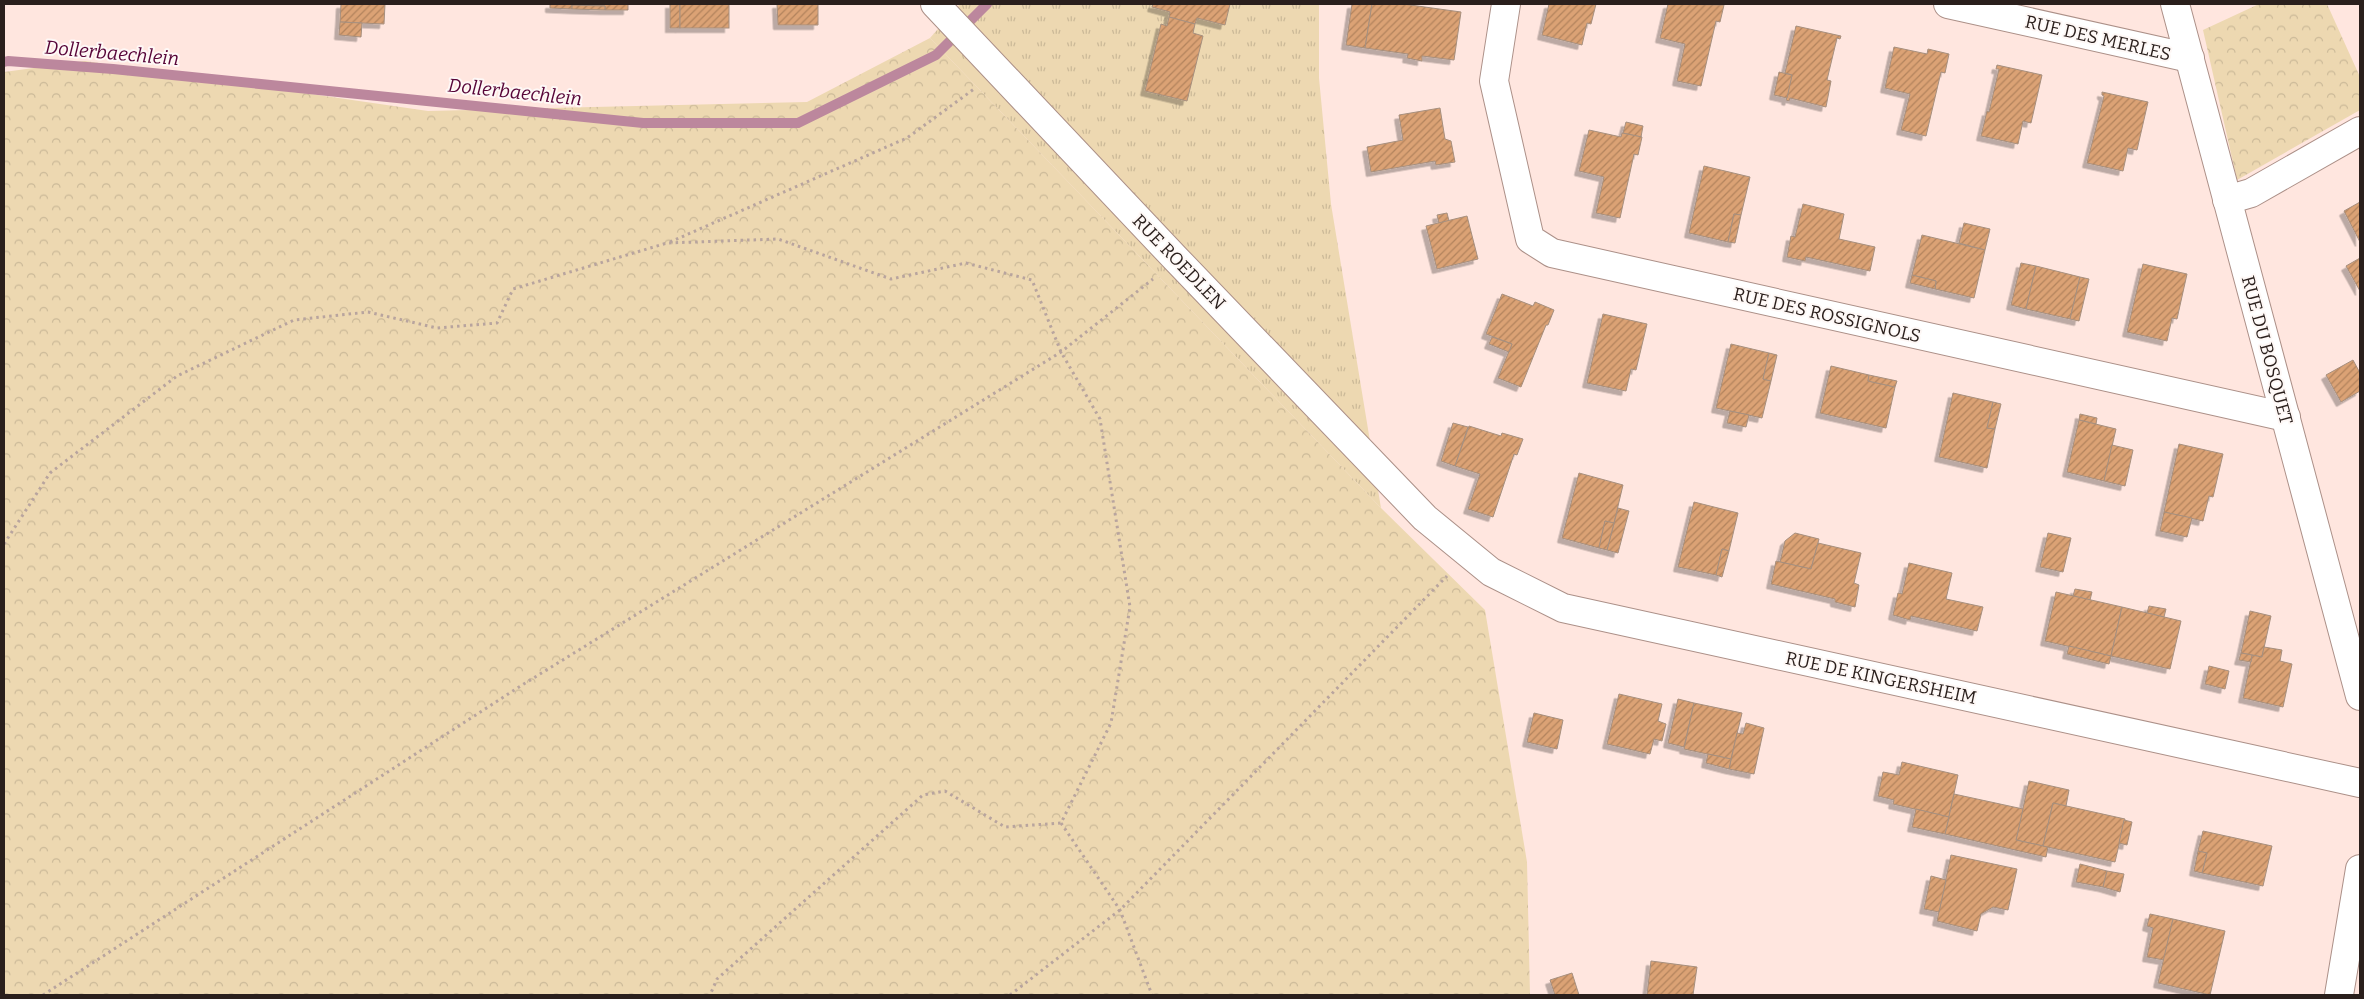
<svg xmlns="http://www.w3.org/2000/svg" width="2364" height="999" font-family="Bitter,serif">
	<defs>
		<pattern id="grass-tufts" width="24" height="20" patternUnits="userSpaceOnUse" patternTransform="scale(1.25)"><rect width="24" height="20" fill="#edd8b1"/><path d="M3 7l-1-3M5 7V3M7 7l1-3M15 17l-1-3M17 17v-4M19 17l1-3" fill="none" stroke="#cbb998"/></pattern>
		<pattern id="forest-crowns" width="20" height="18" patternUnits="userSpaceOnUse" patternTransform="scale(1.25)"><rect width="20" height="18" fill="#edd8b1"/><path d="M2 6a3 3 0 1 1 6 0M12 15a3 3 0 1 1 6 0" fill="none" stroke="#cbb998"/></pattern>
		<pattern id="building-hatch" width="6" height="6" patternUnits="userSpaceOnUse" patternTransform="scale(1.25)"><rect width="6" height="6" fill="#dba274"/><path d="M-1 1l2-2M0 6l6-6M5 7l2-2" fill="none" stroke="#b2835e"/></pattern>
		<filter id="shadow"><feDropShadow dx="-4.5" dy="4.5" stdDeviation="0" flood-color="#0004"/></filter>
	</defs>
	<rect width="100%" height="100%" fill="#ffe6df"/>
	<path fill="url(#grass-tufts)" d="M960,4H1319V78L1331,204L1381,508L930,38Z"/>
	<g fill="url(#forest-crowns)">
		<path d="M2259,4H2327L2360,77V110L2237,180L2203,30Z"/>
		<path d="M930,38L1381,508L1485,610L1527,862L1530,995H4V72L85,61L428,111L807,102Z"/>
	</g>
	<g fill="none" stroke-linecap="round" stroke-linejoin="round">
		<path stroke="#bc879d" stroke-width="10" d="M4,62L8,61L113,69L643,123H798L936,55L987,4"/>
	</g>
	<g fill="url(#building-hatch)" stroke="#a68f7e" filter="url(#shadow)">
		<path d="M341,4H385L384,24L340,22Z"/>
		<path d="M550,4H628V10H605V6L572,5V9L550,8Z"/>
		<rect x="670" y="4" width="10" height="24"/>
		<rect x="680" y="4" width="49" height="24"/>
		<path d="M777,4H818V25H778Z"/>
		<path d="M1153,4H1230L1225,25L1197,18L1195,24L1169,17L1170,12L1152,7Z"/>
		<path d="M1352,4H1372L1365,48L1346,45Z"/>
		<path d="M1372,4H1403L1461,12L1454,60L1422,56V61L1407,58L1408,54L1365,48Z"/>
		<path d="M1549,4H1596L1591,24L1587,23L1582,45L1542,35Z"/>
		<path d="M1668,4L1724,5L1720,22L1716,21L1701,86L1677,81L1685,44L1660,38Z"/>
		<path d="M572,5L605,6V10L572,9Z"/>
		<path d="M1169,17L1195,24L1193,33L1203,36L1187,101L1145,91L1161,24L1167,26Z"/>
		<path d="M340,22L362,23L361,37L339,35Z"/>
		<path d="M1796,26L1841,36L1840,39L1837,38L1827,80L1831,81L1826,107L1790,98L1789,101L1786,100L1792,75L1785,73Z"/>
		<path d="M1894,47L1927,54L1928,49L1949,54L1945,73L1941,72L1926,136L1901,130L1910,94L1885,88Z"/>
		<path d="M1997,65L2042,75L2031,123L2023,121L2018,144L1981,136L1987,111L1989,112L1999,69H1996Z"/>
		<path d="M1779,72L1792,75L1787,98L1774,95Z"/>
		<path d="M2102,92L2148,102L2137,150L2128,148L2123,171L2087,163L2104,96L2102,95Z"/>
		<path d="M1440,108L1445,139L1451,141L1455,162L1436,165L1435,161L1371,172L1367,147L1403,140L1399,115Z"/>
		<path d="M1626,122L1643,126L1641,137L1623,133Z"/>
		<path d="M1589,130L1621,137L1622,133L1642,137L1638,155L1634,154L1620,218L1596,213L1604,177L1579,171Z"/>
		<path d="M1704,166L1750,177L1741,215L1734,214L1728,242L1689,233Z"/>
		<path d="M2360,202V242L2344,211Z"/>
		<path d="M1803,204L1844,214L1839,239L1875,247L1870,271L1806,257L1805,261L1787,257L1791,236L1795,237Z"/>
		<path d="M1447,213L1449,221L1439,223L1437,215Z"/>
		<path d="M1734,214L1741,215L1735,243L1728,242Z"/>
		<path d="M1467,216L1478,259L1437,269L1426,226Z"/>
		<path d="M1964,223L1990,229L1985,250L1959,243Z"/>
		<path d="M1922,235L1985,250L1974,298L1935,289L1936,281L1912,275Z"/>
		<path d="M2360,258V291L2346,266Z"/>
		<path d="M2021,263L2036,266L2026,309L2011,305Z"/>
		<path d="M2143,264L2187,274L2177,319L2172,318L2167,341L2127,332Z"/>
		<path d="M2036,266L2080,277L2070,319L2026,309Z"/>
		<path d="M1912,275L1936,281L1935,289L1910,283Z"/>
		<path d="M2080,277L2089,279L2079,321L2070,319Z"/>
		<path d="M1502,294L1533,306L1535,302L1554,310L1548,325H1546L1521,387L1498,378L1512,344L1486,334Z"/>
		<path d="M1603,314L1647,324L1636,370L1631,369L1626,391L1587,383Z"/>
		<path d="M1492,337L1512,344L1509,352L1489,344Z"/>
		<path d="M1731,344L1769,353L1763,379L1771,381L1762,418L1716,408Z"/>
		<path d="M1769,353L1777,355L1771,381L1763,379Z"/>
		<path d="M2353,360L2360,373V391L2341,402L2326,375Z"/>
		<path d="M1831,366L1869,375L1868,381L1895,387L1886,428L1820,413Z"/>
		<path d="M1869,375L1897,381L1895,387L1868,381Z"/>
		<path d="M1953,393L1993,402L1987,428L1995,429L1987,468L1939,457Z"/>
		<path d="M1993,402L2001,404L1995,429L1987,428Z"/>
		<path d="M1730,411L1749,415L1746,427L1727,423Z"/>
		<path d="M2080,414L2097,418L2096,424L2079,420Z"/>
		<path d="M2079,420L2116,429L2104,481L2067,472Z"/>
		<path d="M1453,423L1468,427L1455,466L1441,461Z"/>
		<path d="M1469,426L1501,436L1502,433L1523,439L1517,455L1514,454L1493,517L1468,509L1480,474L1455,466Z"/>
		<path d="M2179,444L2223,454L2213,497L2209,496L2203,521L2164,512Z"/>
		<path d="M2112,445L2133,450L2125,486L2104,481Z"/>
		<path d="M1579,473L1623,485L1614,523L1605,521L1599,548L1562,538Z"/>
		<path d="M1694,502L1738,513L1729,551L1722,549L1716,575L1678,567Z"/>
		<path d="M1618,508L1629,511L1618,553L1607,550Z"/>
		<path d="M2164,512L2192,518L2187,537L2160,531Z"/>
		<path d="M1605,521L1614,523L1607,550L1599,548Z"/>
		<path d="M1795,533L1819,539L1811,569L1780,562L1785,541Z"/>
		<path d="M2048,533L2071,538L2063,572L2040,567Z"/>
		<path d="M1818,543L1861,553L1854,583L1859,585L1855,607L1835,602V599L1771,584L1776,561L1811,569Z"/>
		<path d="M1722,549L1729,551L1722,577L1716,575Z"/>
		<path d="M1909,563L1952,573L1946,599L1983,607L1977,631L1911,616L1910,620L1893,615L1898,593L1902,594Z"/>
		<path d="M2075,589L2092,592L2090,600L2073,596Z"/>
		<path d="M2056,592L2122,607L2111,656L2045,641Z"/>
		<path d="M2149,606L2166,609L2164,617L2147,613Z"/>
		<path d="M2122,607L2181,621L2170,669L2111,656Z"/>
		<path d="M2250,611L2271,616L2262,657L2241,653Z"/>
		<path d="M2069,646L2111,656L2109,664L2067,654Z"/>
		<path d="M2264,647L2282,650L2280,661L2292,664L2283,707L2243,698L2252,655L2262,657Z"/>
		<path d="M2241,653L2252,655L2251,662L2239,660Z"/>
		<path d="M2209,666L2229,671L2225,689L2205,684Z"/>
		<path d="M1619,694L1662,704L1658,721L1666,724L1662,741L1654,739L1650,754L1607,744Z"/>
		<path d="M1678,699L1694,703L1684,747L1668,743Z"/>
		<path d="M1694,703L1742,713L1731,759L1684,749Z"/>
		<path d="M1534,713L1563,720L1557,749L1527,742Z"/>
		<path d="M1746,723L1764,728L1754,774L1729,769L1737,733L1743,734Z"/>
		<path d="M1708,754L1731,759L1729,769L1706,763Z"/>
		<path d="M1902,762L1958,775L1949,817L1893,804L1894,800L1878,796L1883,772L1899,775Z"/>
		<path d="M2029,781L2069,790L2066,806L2053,803L2043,846L2016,840Z"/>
		<path d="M1954,794L2023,809L2016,840L2048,847L2046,857L1945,834Z"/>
		<path d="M2053,803L2125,819L2115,862L2043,846Z"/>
		<path d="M1916,809L1949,817L1945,834L1912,827Z"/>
		<path d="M2124,820L2132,822L2127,845L2119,843Z"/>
		<path d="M2203,831L2272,846L2263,886L2202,873L2207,853L2198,851Z"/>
		<path d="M2198,851L2207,853L2202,873L2194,871Z"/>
		<path d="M1951,855L2017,869L2008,910L1993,907L1981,914L1977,931L1937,921Z"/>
		<path d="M2080,864L2107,871L2103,887L2076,882Z"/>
		<path d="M2107,871L2124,874L2120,892L2103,887Z"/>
		<path d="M1931,876L1946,880L1939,912L1924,909Z"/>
		<path d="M2150,914L2173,919L2164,960L2147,957L2153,928L2147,926Z"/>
		<path d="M2173,919L2225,931L2210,995L2158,983Z"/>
		<path d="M1651,961L1697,967L1693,995H1647Z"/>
		<path d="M1572,973L1579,995H1555L1550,980Z"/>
	</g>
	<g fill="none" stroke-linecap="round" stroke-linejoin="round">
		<g stroke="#ac9088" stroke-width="30">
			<g id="street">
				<path d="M1506,4L1494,81L1530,239L1552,253L2286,417"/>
				<path d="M1948,4L2190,58"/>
				<path d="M2175,4L2360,696"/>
				<path d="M2227,200L2251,193L2360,131"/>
				<path d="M2339,995L2360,869"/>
			</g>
		</g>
		<g stroke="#ac9088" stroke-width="30">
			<path id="secondary" d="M935,4L1177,260L1425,518L1491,572L1563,608L2360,783"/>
		</g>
		<g stroke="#b8a49e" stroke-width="3" stroke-dasharray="2.5 4" stroke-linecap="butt">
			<path d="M670,242L907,138L974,89"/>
			<path d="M4,544L50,473L177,376L294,320L368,312L437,328L497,323L513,289L667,243L778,239L891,279L966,263L1032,280L1061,352L1100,419L1130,607L1111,723L1061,823L1005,827L945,791L923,795L717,979L710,995"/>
			<path d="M1061,823L1120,910L1152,995"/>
			<path d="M43,995L519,687L1061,352L1153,279"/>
			<path d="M1010,995L1120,910L1447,576"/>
		</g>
		<use href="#street" stroke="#fff" stroke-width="28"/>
		<use href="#secondary" stroke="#fff" stroke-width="28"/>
	</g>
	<g text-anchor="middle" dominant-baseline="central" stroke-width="4" stroke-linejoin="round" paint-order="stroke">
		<g font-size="18" fill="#2a1f1c" stroke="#fef8f6">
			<text transform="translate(2098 38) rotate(13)">RUE DES MERLES</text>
			<text transform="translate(1179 262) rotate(46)">RUE ROEDLEN</text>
			<text transform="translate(1827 315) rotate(13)">RUE DES ROSSIGNOLS</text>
			<text transform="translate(2267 350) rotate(75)">RUE DU BOSQUET</text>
			<text transform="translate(1881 678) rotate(12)">RUE DE KINGERSHEIM</text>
		</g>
		<g font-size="19" font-style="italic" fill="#570538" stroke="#fef8f6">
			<text transform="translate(112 53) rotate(5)">Dollerbaechlein</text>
			<text transform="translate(515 92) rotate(6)">Dollerbaechlein</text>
		</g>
	</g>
	<rect width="2364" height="999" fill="none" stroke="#2a1f1c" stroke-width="10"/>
</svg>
